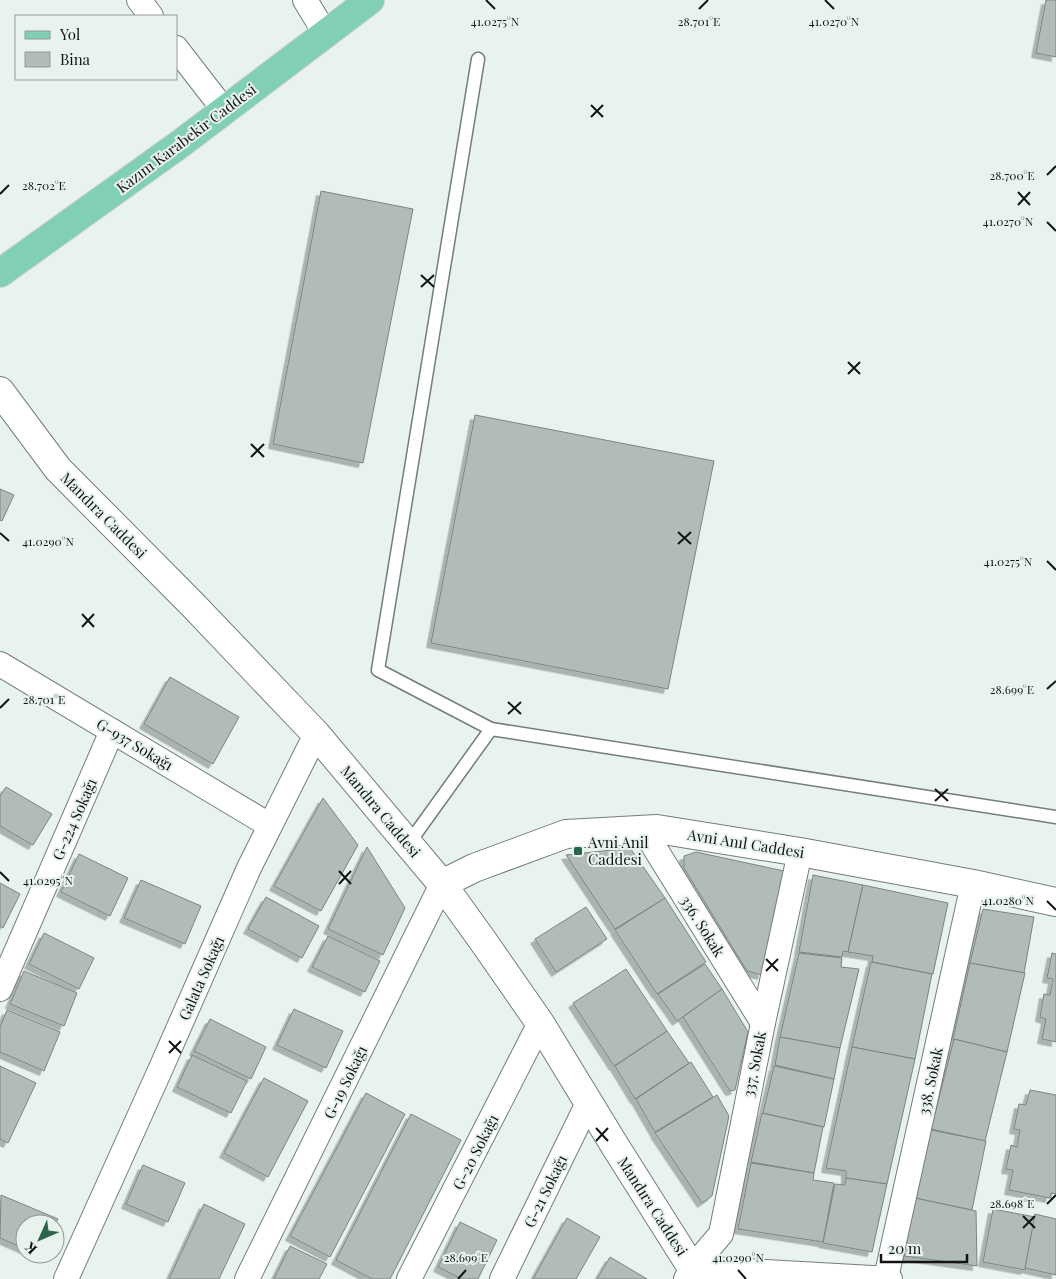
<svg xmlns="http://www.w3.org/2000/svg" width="1056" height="1279" font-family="'Playfair Display',serif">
	<defs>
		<filter id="shadow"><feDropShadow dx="-4.5" dy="4.5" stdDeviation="0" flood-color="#0004"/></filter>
	</defs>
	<rect width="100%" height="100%" fill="#e9f3ee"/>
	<g fill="#b1bcb7" stroke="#7b8580" filter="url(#shadow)">
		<path d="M1046,0H1056V57L1036,53Z"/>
		<path d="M321,191L413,209L363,463L273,444Z"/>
		<path d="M475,415L714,461L668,689L431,643Z"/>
		<path d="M0,489L14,495L2,521L0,520Z"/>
		<path d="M170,677L239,717L213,764L144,724Z"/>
		<path d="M6,787L52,814L33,845L0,826V796Z"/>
		<path d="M323,798L358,845L321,911L274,886Z"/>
		<path d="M367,847L405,908L383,955L328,929Z"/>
		<path d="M630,848L665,898L615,929L566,855Z"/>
		<path d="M696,852L784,871L762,975L747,971L684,868V856Z"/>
		<path d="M79,854L128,878L110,916L61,892Z"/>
		<path d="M813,875L863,885L848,952L843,951L842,957L799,952Z"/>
		<path d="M141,880L201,906L185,944L124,918Z"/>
		<path d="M0,883L20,894L3,928L0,926Z"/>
		<path d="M863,885L948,903L933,974L872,962L873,956L848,952Z"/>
		<path d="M266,897L319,926L302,958L248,929Z"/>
		<path d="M665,898L706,962L657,994L615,930Z"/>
		<path d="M586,907L607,939L556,972L535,939Z"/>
		<path d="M983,909L1034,917L1024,973L970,963Z"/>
		<path d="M44,933L94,958L79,989L29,964Z"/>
		<path d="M328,936L380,961L365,992L312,967Z"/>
		<path d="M799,953L842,958L841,967L859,969L840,1048L780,1037Z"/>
		<path d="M1052,953L1056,954V1042L1042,1039L1046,1019L1040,1017L1044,994L1050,995L1053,979L1047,978Z"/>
		<path d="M871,962L932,974L915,1059L852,1047Z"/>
		<path d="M970,963L1025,973L1007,1052L953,1039Z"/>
		<path d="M705,964L722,989L677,1021L658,994Z"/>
		<path d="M626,969L667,1031L614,1066L573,1003Z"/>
		<path d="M24,971L77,993L64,1026L10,1004Z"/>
		<path d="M722,989L748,1032L735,1090L730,1091L683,1017Z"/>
		<path d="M294,1009L343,1031L326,1068L277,1045Z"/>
		<path d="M7,1010L60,1032L44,1071L0,1052V1027Z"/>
		<path d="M210,1019L266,1047L251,1079L194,1051Z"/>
		<path d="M667,1031L689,1063L635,1099L615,1066Z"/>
		<path d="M780,1037L840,1048L834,1079L775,1065Z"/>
		<path d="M954,1039L1007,1052L985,1141L931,1129Z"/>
		<path d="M852,1047L915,1059L887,1184L846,1178V1171L826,1168Z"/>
		<path d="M192,1055L247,1081L231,1113L177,1087Z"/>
		<path d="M691,1062L713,1097L655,1132L636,1099Z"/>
		<path d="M0,1066L36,1083L8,1143L0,1139Z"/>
		<path d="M774,1066L834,1079L824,1127L763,1113Z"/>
		<path d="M264,1078L308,1101L268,1177L224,1153Z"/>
		<path d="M1030,1090L1056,1095V1194L1051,1193L1050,1198L1009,1190L1013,1170L1006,1169L1011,1145L1017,1147L1020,1130L1014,1129L1019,1104L1026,1105Z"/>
		<path d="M366,1093L405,1114L330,1257L290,1236Z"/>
		<path d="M717,1095L729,1116L712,1196L702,1203L655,1133Z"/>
		<path d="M762,1113L823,1127L814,1173L751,1162Z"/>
		<path d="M411,1114L461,1140L390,1279H372L336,1260Z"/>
		<path d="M931,1130L986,1141L972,1210L915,1198Z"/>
		<path d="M751,1163L814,1173L813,1180L834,1183L823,1242L738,1229Z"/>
		<path d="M143,1165L185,1183L168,1222L126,1204Z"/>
		<path d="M846,1178L887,1184L872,1252L823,1243L835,1184L845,1185Z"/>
		<path d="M1,1195L58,1219L55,1225L25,1224V1249L0,1238Z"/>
		<path d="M915,1198L976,1211L977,1266L904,1256Z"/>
		<path d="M204,1204L245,1224L219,1279H169Z"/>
		<path d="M993,1209L1035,1217L1025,1270L983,1262Z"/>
		<path d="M1035,1214L1056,1219V1275L1025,1268Z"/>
		<path d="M567,1218L600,1237L576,1279H533Z"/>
		<path d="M460,1222L497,1240L478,1279H462L438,1267Z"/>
		<path d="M290,1246L327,1264L319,1279H274Z"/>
		<path d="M610,1257L647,1279H597Z"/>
	</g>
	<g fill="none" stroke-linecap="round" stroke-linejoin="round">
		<g stroke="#747e79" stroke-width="15">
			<g id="service">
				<path d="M478,59L378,670L491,729"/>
				<path d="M409,843L491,729L1056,817"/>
			</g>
		</g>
		<g stroke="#747e79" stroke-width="26">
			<g id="minor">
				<path d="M139,0L151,16"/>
				<path d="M305,0L325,33"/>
				<path d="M176,48L224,110"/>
				<path d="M0,664L269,825"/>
				<path d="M643,829L763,1023"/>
				<path d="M0,989L112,731"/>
				<path d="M692,1268L890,1279"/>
				<path d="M886,1278L973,884"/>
				<path d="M66,1279L161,1068L249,868L316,734"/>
				<path d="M247,1279L442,884"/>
				<path d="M409,1279L540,1023"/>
				<path d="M502,1279L588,1103"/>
				<path d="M686,1279L692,1268L721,1234L763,1023L800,852"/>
			</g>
		</g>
		<g stroke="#747e79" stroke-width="30">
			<g id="tertiary">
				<path d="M0,391L58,469L192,604L316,734L442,884L483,941L540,1023L615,1146L692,1268L701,1279"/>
				<path d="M442,884L474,868L566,834L657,829L800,852L973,884L1056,902"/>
			</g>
		</g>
		<g stroke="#cfd0d0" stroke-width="30">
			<path id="primary" d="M0,273L180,144L370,0"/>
		</g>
		<use href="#service" stroke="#fff" stroke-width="12"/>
		<use href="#minor" stroke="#fff" stroke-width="24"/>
		<use href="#tertiary" stroke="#fff" stroke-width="28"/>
		<use href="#primary" stroke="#82d0b4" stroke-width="28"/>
	</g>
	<path fill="none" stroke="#111413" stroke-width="2" d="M486,0L495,9M825,0L834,9M699,9L708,0M591,105L603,117M591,117L603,105M1047,175L1056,166M1018,192L1030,205M0,194L9,185M1018,205L1030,192M1047,222L1056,231M421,275L434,287M421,287L434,275M848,362L860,374M848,374L860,362M251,444L264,457M251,457L264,444M678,532L691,544M0,533L9,541M678,544L691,532M1047,561L1056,570M82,614L94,627M82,627L94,614M1047,689L1056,681M508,702L521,714M0,708L9,699M508,714L521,702M935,789L948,801M935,801L948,789M339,871L351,884M0,872L9,881M339,884L351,871M1047,901L1056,910M766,959L778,971M766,971L778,959M169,1041L181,1053M169,1053L181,1041M596,1128L608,1141M596,1141L608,1128M1047,1204L1056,1195M1023,1216L1035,1228M1023,1228L1035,1216M738,1270L746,1279M458,1279L466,1270"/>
	<rect fill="#2b644d" stroke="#e9f3ee" stroke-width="2" x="573" y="846" width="10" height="10" rx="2.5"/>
	<g text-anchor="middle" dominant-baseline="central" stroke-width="4" stroke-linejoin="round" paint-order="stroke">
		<g font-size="15" fill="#111413" stroke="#e9f3ee">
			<text transform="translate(186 138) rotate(-37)">Kazım Karabekir Caddesi</text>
			<text transform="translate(104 515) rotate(45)">Mandıra Caddesi</text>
			<text transform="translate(135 744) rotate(31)">G-937 Sokağı</text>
			<text transform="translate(381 811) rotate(50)">Mandıra Caddesi</text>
			<text transform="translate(74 819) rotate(-66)">G-224 Sokağı</text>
			<text transform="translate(746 843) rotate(9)">Avni Anıl Caddesi</text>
			<text transform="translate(703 926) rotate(58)">336. Sokak</text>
			<text transform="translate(201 978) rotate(-66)">Galata Sokağı</text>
			<text transform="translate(754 1064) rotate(-79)">337. Sokak</text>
			<text transform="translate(930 1081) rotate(-78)">338. Sokak</text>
			<text transform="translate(345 1082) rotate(-64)">G-19 Sokağı</text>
			<text transform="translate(475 1152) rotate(-63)">G-20 Sokağı</text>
			<text transform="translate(545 1191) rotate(-64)">G-21 Sokağı</text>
			<text transform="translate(653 1206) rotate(57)">Mandıra Caddesi</text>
		</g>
		<g font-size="15" fill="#111413" stroke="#e9f3ee" text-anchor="start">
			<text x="588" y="842">Avni Anil<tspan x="588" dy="17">Caddesi</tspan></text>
		</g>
	</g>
	<g font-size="12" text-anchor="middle" fill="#111413" stroke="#e9f3ee" stroke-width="4" stroke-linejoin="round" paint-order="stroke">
		<text x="495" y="26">41.0275°N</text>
		<text x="699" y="26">28.701°E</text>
		<text x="834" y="26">41.0270°N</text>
		<text x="1012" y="180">28.700°E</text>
		<text x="44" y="190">28.702°E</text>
		<text x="1008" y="226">41.0270°N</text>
		<text x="48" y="546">41.0290°N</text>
		<text x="1008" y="566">41.0275°N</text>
		<text x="1012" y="694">28.699°E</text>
		<text x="44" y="704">28.701°E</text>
		<text x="48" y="885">41.0295°N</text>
		<text x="1008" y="905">41.0280°N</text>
		<text x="1012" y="1208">28.698°E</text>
		<text x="466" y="1262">28.699°E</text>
		<text x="738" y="1262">41.0290°N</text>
	</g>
	<rect x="15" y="15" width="162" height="65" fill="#e9f3ee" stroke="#939a96"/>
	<rect x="25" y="31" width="25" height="8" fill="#82d0b4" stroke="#939a96"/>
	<text x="60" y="40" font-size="15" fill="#111413">Yol</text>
	<rect x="25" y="52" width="25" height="15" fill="#b1bcb7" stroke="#939a96"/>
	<text x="60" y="65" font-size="15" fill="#111413">Bina</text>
	<g transform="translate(40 1239) rotate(225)"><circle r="24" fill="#e9f3ee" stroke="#939a96"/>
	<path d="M0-4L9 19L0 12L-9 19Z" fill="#2b644d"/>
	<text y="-8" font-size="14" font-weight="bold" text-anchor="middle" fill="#111413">K</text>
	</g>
	<path d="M881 1254v8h86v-8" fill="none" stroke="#111413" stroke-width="2.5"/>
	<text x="888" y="1254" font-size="15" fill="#111413" stroke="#e9f3ee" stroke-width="4" paint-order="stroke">20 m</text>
</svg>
